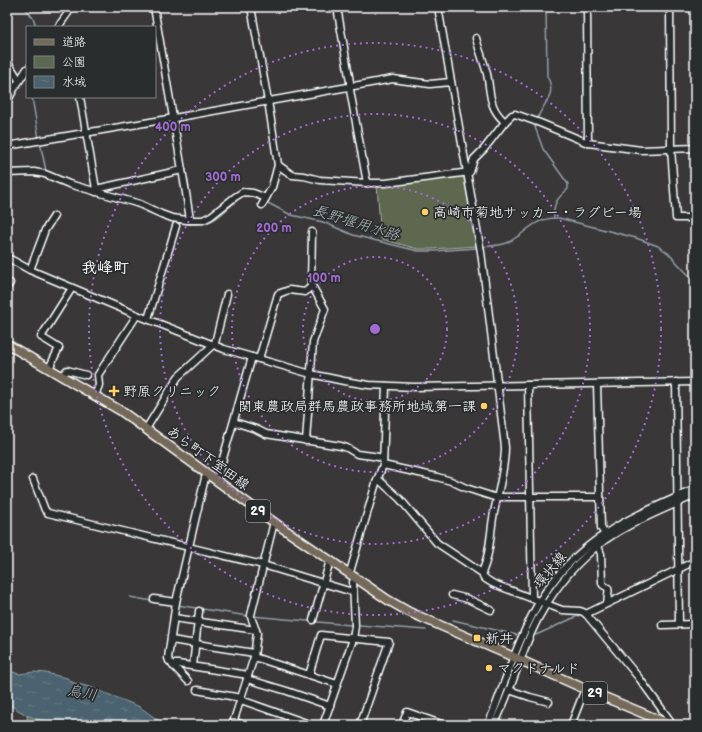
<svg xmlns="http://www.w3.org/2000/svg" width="702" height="732" font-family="'Balsamiq Sans','Klee One',sans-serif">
	<defs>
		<pattern id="water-ripples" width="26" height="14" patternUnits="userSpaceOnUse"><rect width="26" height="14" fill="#4b636f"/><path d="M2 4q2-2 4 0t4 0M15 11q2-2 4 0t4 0" fill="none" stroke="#667a85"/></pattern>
	</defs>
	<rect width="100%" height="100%" fill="#393738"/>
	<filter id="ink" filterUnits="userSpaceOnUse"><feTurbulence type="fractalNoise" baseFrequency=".025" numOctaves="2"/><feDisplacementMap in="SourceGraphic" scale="8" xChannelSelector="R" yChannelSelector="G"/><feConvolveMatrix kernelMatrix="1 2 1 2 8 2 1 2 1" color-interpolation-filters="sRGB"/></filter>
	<g filter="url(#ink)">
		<g fill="#5d6850" stroke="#aeb4a8">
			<path d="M463,173L477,246L432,249H418L381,239L377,185Z"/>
			<path d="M27,715L46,721L54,725H28Z"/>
		</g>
		<path fill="url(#water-ripples)" stroke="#93a1a9" d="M7,670L19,674L34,672L46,673L67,678L74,683L90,687L140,707L165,725H54C45,720 35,719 26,715C20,711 12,707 7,702Z"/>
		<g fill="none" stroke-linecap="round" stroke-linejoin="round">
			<g stroke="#93a1a9" stroke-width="1.5">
				<path d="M25,7L34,20L36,27"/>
				<path d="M21,72L27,64"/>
				<path d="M32,97L39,139"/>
				<path d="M537,120C542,103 558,96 547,76L546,7"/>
				<path d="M536,123L535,127L543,149L568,184V189C558,198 553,202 554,217"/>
				<path d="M40,142L46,171"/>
				<path d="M7,176C23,177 35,173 50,180"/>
				<path d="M266,202L291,215L323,222L353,235L418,251H435L477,248"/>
				<path d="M129,204C151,213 173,226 199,224C214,223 224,212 235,202C238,199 241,196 245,196C251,194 257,198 262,200"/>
				<path d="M481,247C490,246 501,246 509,242C513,240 516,237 520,235C532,225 542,217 559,218L636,238L658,246L668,253L695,282"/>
				<path d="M640,584L649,580"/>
				<path d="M130,597L152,601"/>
				<path d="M177,605L248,616"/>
				<path d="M252,616L351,625"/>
				<path d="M453,620L517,635"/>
				<path d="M359,625L426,630"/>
				<path d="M536,635L580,615"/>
			</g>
			<g stroke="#fff" stroke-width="9">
				<g id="minor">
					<path d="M154,7L186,193L190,220"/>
					<path d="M251,7L268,101L278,165L272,187L262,205"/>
					<path d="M337,7L350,82V90L367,183"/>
					<path d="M438,7L481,252L487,299L505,447C505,471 497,495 493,518C490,537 490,554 482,573C483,579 489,581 494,584L562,610L580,611L583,612L586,614L639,678L669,719L671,725"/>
					<path d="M587,7L588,143"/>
					<path d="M670,7L671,148L676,218H695"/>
					<path d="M58,27L68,13L71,7"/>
					<path d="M476,38C479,50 484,62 487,74C491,93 488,107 505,122"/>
					<path d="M7,61L19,80"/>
					<path d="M80,97L96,189V192"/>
					<path d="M7,102L14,89L27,69"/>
					<path d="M7,146L174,118L393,79L430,84L451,82"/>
					<path d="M278,165L292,175L304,176L320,180L367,183H386L470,172L474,159L484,149L505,122L512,115L515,114L540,123L588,143L641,150L695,148"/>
					<path d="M7,173L34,172L45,174L69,184L140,204L161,214L172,218L187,220H203L211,216L235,197L243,192L253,193L266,198"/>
					<path d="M96,189L182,170"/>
					<path d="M10,259L30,270L137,315L224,349L311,374L344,381L369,385L414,387L695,382"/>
					<path d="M30,270L45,230L54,216"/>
					<path d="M7,287L10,283"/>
					<path d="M148,319L176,226"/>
					<path d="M259,359L278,294L289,290L305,292L312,286"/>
					<path d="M49,369L53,360L59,348L41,337L72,288"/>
					<path d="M62,376L67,370L86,375"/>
					<path d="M676,382L679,624"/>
					<path d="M597,384L601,528L605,534"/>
					<path d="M528,385L532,598"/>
					<path d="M95,396L99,385L98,375L137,315"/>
					<path d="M234,422L256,429L266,434L341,446L347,448L357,454L373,456L383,458"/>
					<path d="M146,429L178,377L215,343L227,294"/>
					<path d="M306,441L313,342L325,309L311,284L312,232"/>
					<path d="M383,465L437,477L451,481L466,488L494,497H600"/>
					<path d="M33,479L45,510L48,513L263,565L349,591H353"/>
					<path d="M378,479L400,499L437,543L482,573"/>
					<path d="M216,480L218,476L252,357"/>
					<path d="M598,546L601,554L602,583L603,585L608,588C610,593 606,598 608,603"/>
					<path d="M349,574L350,572L376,483L383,465L386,386"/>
					<path d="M452,595L468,599L491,610"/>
					<path d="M154,599L176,602"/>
					<path d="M586,614L695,561"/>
					<path d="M174,618L256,630"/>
					<path d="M313,620L329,564L331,562"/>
					<path d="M662,625L695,624"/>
					<path d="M171,640L254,653"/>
					<path d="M254,657L337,684"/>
					<path d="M173,666L175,664H178L248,675"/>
					<path d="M193,666L199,611"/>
					<path d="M309,675L321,635L358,639L389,642L360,725"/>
					<path d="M247,679L287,691L330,706"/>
					<path d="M188,681L169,661L168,658L176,602L205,478L208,474"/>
					<path d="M197,690L241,698"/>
					<path d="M509,690L530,697L549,702"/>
					<path d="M241,700L312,725"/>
					<path d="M244,725L235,722L234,720L254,657L257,633L251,617V615L273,526L275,523"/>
					<path d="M323,725L353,639L355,626L353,582L355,578"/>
					<path d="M402,725L407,712L444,725"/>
					<path d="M488,725C504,686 516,644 537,606C552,578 578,551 605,534C633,515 665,503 695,489"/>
					<path d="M494,725C500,713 505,701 510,688C519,664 527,638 540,615C556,586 578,560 605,540C633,521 665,509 695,495"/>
					<path d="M571,725L585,689"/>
				</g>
			</g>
			<g stroke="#fff" stroke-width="11">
				<path id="major" d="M7,344L121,411L275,523L388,600L409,612L509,655L585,689L671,725"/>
			</g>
			<use href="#minor" stroke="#2a2d2e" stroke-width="6"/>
			<use href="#major" stroke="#746a5a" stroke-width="8"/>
		</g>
	</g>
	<g fill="none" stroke="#a36bd2" stroke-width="2" stroke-dasharray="2 4">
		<circle cx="375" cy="329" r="72"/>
		<circle cx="375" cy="329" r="143"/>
		<circle cx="375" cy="329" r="215"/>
		<circle cx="375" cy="329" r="286"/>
	</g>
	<g fill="#ffd166" stroke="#2a2d2e" stroke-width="1.5">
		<circle cx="425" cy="212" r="4"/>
		<path d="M112 385h4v4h4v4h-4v4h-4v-4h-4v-4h4z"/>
		<circle cx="484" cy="406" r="4"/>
		<rect x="473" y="634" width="8" height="8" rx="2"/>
		<circle cx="489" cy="668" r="4"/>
	</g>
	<g text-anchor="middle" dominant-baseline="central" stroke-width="3.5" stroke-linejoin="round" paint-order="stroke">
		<g fill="#2a2d2e" stroke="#bfc0c0" stroke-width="1">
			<rect x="246" y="500" width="24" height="22" rx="3"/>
			<rect x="583" y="682" width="24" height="22" rx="3"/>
		</g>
		<g font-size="13" font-weight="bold" fill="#fff">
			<text x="258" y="511">29</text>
			<text x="595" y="693">29</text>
		</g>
		<g font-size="14" fill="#fff" stroke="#2a2d2e" text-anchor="start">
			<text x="433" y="212">高崎市菊地サッカー・ラグビー場</text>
			<text x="123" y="391">野原クリニック</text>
			<text x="476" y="406" text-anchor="end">関東農政局群馬農政事務所地域第一課</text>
			<text x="485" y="638">新井</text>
			<text x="497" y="668">マクドナルド</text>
		</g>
		<g font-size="14" fill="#fff" stroke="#2a2d2e">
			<text transform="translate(208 458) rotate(36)">あら町下室田線</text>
			<text transform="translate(550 570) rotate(-50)">環状線</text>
		</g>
		<g font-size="15" font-style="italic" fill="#aeb9be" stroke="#2a2d2e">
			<text transform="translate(356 223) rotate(17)">長野堰用水路</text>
			<text transform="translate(82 693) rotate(10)">烏川</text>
		</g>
		<g font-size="16" font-weight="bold" fill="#fff" stroke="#2a2d2e">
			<text x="105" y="268">我峰町</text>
		</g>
	</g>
	<circle cx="375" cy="329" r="6" fill="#a36bd2" stroke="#2a2d2e" stroke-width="2"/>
	<g font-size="12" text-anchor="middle" font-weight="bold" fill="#a36bd2" stroke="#2a2d2e" stroke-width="3.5" stroke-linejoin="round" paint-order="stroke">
		<text x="173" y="131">400 m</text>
		<text x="223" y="181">300 m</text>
		<text x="274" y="232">200 m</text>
		<text x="324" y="282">100 m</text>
	</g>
	<rect width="702" height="732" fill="none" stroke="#2a2d2e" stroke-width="24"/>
	<rect x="12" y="12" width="678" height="708" fill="none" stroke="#fff" stroke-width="1.5" filter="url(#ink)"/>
	<rect x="26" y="26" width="130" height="72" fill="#2a2d2e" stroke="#7f8182"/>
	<rect x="34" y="39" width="20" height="6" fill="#746a5a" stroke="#7f8182"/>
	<text x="62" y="46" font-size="12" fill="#ffffff">道路</text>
	<rect x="34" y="56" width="20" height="12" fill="#5d6850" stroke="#7f8182"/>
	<text x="62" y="66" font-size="12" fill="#ffffff">公園</text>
	<rect x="34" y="76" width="20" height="12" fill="url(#water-ripples)" stroke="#7f8182"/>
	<text x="62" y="86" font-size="12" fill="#ffffff">水域</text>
</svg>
